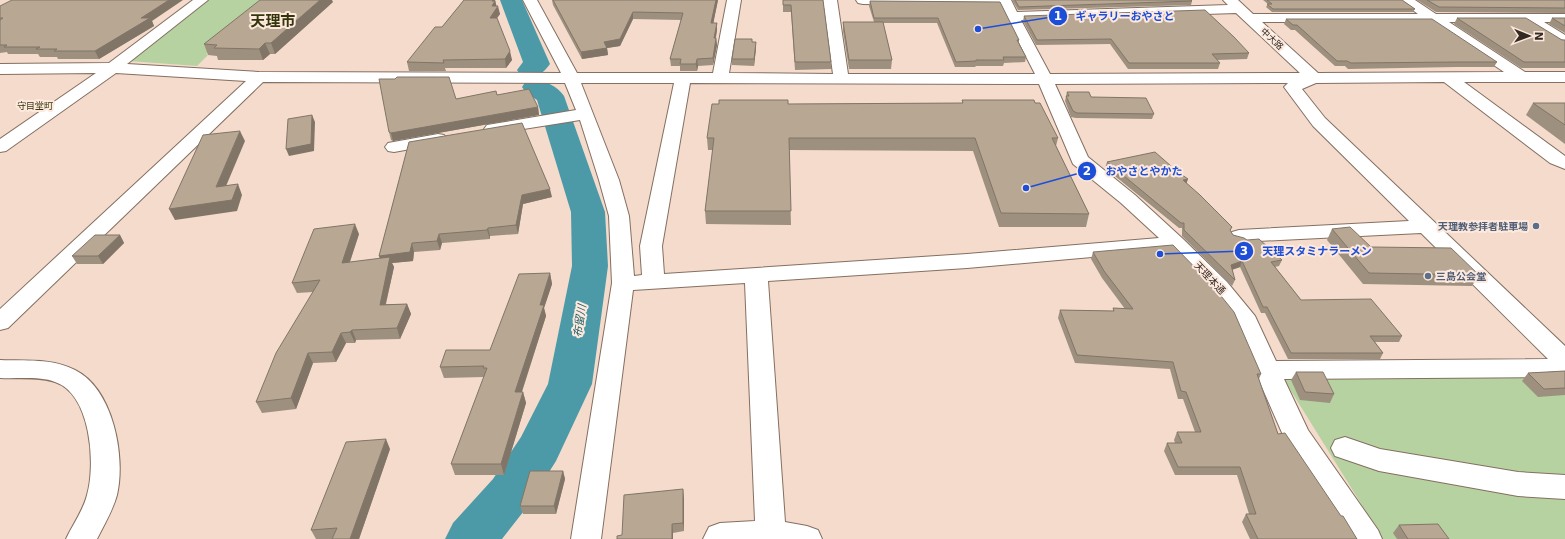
<svg xmlns="http://www.w3.org/2000/svg" width="1565" height="539" font-family="'DejaVu Sans','Noto Sans JP',sans-serif">
	<rect width="100%" height="100%" fill="#f4dbcc"/>
	<g fill="#b7d2a1">
		<path d="M205,0H276L206,54L208,55L197,66L128,61Z"/>
		<path d="M1565,375V539H1383L1283,378Z"/>
	</g>
	<g fill="none" stroke-linecap="round" stroke-linejoin="round">
		<g fill="#4c9aa7" fill-rule="evenodd">
			<path d="M500,0H522L550,64C542,75 534,79 521,76L517,70L523,62Z"/>
			<path d="M536,79C547,82 557,86 564,96L605,212L608,266L592,384L556,461L527,507L502,539H445L453,523L493,479L521,437L548,384L572,266L571,212L537,100L526,93L522,87L526,81Z"/>
		</g>
		<g stroke="#846f61" stroke-width="2">
			<g id="minor">
				<path d="M193,0H208L127,64L259,72L561,73L523,0H537L577,73H713L727,0H741L729,73L833,74L823,0H837L848,74H1035L1000,6L863,4L858,3L856,0H1011L1017,12L1228,5L1223,0H1238L1253,14H1418L1399,0H1415L1436,14H1565V22H1544L1565,35V45L1560,44L1524,22H1449L1525,72H1565V82H1464L1565,156V169L1550,163L1444,82L1316,83L1302,89L1325,118L1565,346V377L1284,379L1308,430L1378,530L1382,539H1350L1283,435L1232,319L1211,292L1171,250L967,268L768,281L785,522L807,526L818,530L822,539H703L709,527L720,523L755,521L745,283L633,290L601,539H571L612,283L609,216L599,180L580,120L493,134L487,133L484,129L487,125L493,124L576,110L565,83L263,82L8,328L0,330V309L246,81L116,73L6,151L0,152V139L96,73L0,74V64L109,63ZM1236,13L1300,73L1050,74L1021,20ZM1262,22H1430L1504,72L1318,73ZM581,83H674L640,246L642,275L634,276L629,216L619,180ZM690,83L1039,84L1073,164L1121,203L1159,238L967,254L664,274L662,246ZM1288,83L1284,87L1313,126L1409,221L1239,230L1232,232L1229,236L1232,240L1239,242L1421,233L1548,359L1276,361L1255,316L1227,282L1183,239L1135,195L1088,157L1055,84Z"/>
				<path d="M438,134L444,135L447,139L444,143L394,152L388,151L385,147L388,143Z"/>
				<path d="M0,360C24,361 53,358 75,370C113,389 126,456 117,495C113,510 104,525 97,539H66C73,524 83,511 87,495C96,464 91,394 55,382C40,376 16,379 0,378Z"/>
				<path d="M1345,437L1380,449L1518,472L1565,475V499L1518,496L1379,471L1335,456L1331,448L1335,440Z"/>
			</g>
		</g>
		<use href="#minor" fill="#fff" fill-rule="evenodd"/>
	</g>
	<g fill="#9e907e">
		<path d="M464,0H495L496,6L500,14L497,18L512,60L506,68H445L446,71H409L407,62L442,27Z"/>
		<path d="M552,0H718L713,23H717V30L716,38L717,45L713,65L698,66L697,71H680V66H671L670,59L681,20L633,19L620,46L607,48L608,55L582,59L553,5Z"/>
		<path d="M783,0H823L831,62V69L795,70L791,12H783Z"/>
		<path d="M1012,0H1191L1192,1L1191,5L1018,10Z"/>
		<path d="M1263,0H1402L1415,9L1413,12H1272L1266,7L1268,4Z"/>
		<path d="M1417,0H1565V13L1436,12Z"/>
		<path d="M870,1L1000,2L1019,40V43L1026,57L1025,62L1004,63L1003,66H976L975,67H955L937,23H883L892,60L891,69H849L843,31V22H874L869,6Z"/>
		<path d="M333,2L275,54H270L263,60H218L217,56L208,55L204,44Z"/>
		<path d="M0,6L152,21L154,26L99,59H58L57,57H40L38,54H8L7,52L0,53Z"/>
		<path d="M1024,16L1249,53L1247,59L1217,60L1220,63L1218,69H1128L1110,44L1036,45L1023,21Z"/>
		<path d="M1457,18L1565,40V68H1521L1454,24Z"/>
		<path d="M1552,18H1565V33L1549,24Z"/>
		<path d="M1286,19L1497,62L1494,67H1456L1348,69L1345,66H1335L1295,30H1291L1284,24Z"/>
		<path d="M752,42L756,48L754,66L732,65V59Z"/>
		<path d="M1067,92L1091,97L1154,114L1152,119L1076,118L1071,117L1065,101Z"/>
		<path d="M497,95L538,107L539,115L393,141L391,140L389,132L456,99Z"/>
		<path d="M962,100L1058,138L1056,146L1089,214L1086,227H999L973,151L789,150L791,225L706,224L705,211L713,150H708L707,138L788,104L962,103Z"/>
		<path d="M1533,103H1565V144L1526,115Z"/>
		<path d="M409,142L552,197L523,204L518,234L490,236V239L442,243L440,250L414,252L413,261L392,263L394,267L386,304H407L411,314L400,339L356,340L355,343H346L336,362L313,363L296,409L262,413L256,402L313,292L297,293L292,283L359,234L350,262L380,259L379,256Z"/>
		<path d="M1107,162L1171,166L1170,167L1186,183L1232,227L1230,231L1233,235L1247,240L1282,260L1279,266L1275,267L1301,300L1402,336L1399,342H1375L1383,353L1380,359H1288L1265,313H1261L1240,267L1232,270L1235,280L1232,286L1182,236V228H1179L1105,168Z"/>
		<path d="M1332,229L1371,247L1479,275L1472,286L1363,284L1327,240Z"/>
		<path d="M120,235L124,243L103,264H77L72,256Z"/>
		<path d="M1093,252L1261,374L1259,379L1278,434L1357,539H1250L1242,522L1246,514H1249L1237,475H1175L1164,451L1167,443H1175L1174,440L1177,432H1195L1183,399H1178L1170,369L1075,363L1058,318L1060,310L1113,311V308L1125,309L1102,278L1091,259Z"/>
		<path d="M550,273L552,284L544,308L546,316L522,392H523L526,403L504,475H455L451,464L484,377L444,378L440,367L490,350Z"/>
		<path d="M1565,371V395L1538,397L1522,381L1528,373Z"/>
		<path d="M1296,372L1334,394L1330,403L1300,400L1291,380Z"/>
		<path d="M390,449L359,539H316L311,530Z"/>
		<path d="M563,471L565,479L556,514H523L520,506Z"/>
		<path d="M684,498V531L673,533V539H617Z"/>
		<path d="M1399,525L1449,539H1397L1393,533Z"/>
	</g>
	<g fill="#817567">
		<path d="M169,0H183L152,21L154,26L99,59L95,51L141,18Z"/>
		<path d="M320,0H332L333,2L275,54L271,43Z"/>
		<path d="M494,0H495L497,8L498,6L500,14L491,26L490,18L492,1Z"/>
		<path d="M716,0H718L712,30L711,23Z"/>
		<path d="M633,12V19L620,46L607,48L608,55L582,59L581,52Z"/>
		<path d="M717,23V30L714,45V38Z"/>
		<path d="M716,38L717,45L713,65V58Z"/>
		<path d="M756,42V48L754,66V59Z"/>
		<path d="M265,43L270,54L263,60L259,49Z"/>
		<path d="M510,51L512,60L506,68L505,59Z"/>
		<path d="M697,59L698,66L697,71L696,64Z"/>
		<path d="M538,107L539,115L393,141L391,133Z"/>
		<path d="M312,115L315,122L314,151L289,156L286,149Z"/>
		<path d="M240,131L245,141L221,198L216,187Z"/>
		<path d="M1188,179L1186,185L1183,180Z"/>
		<path d="M238,184L242,195L237,211L175,220L169,209Z"/>
		<path d="M550,189L552,197L523,204L518,234L516,225L522,195Z"/>
		<path d="M355,224L359,234L346,273L342,263Z"/>
		<path d="M488,228L490,236V239L487,230Z"/>
		<path d="M439,234L442,243L440,250L437,241Z"/>
		<path d="M120,235L124,243L103,264L98,256Z"/>
		<path d="M412,243L414,252L413,261L392,263L394,267L383,315L380,305L382,264L379,256Z"/>
		<path d="M1242,261L1240,267L1228,271L1231,265Z"/>
		<path d="M550,273L552,284L544,308L546,316L518,403L515,392L540,305Z"/>
		<path d="M407,304L411,314L400,339L397,328Z"/>
		<path d="M352,330L356,340L355,343L350,332Z"/>
		<path d="M341,333L346,343L336,362L332,352Z"/>
		<path d="M308,353L313,363L296,409L291,398Z"/>
		<path d="M523,392L526,403L504,475L501,464Z"/>
		<path d="M386,439L390,449L359,539H350Z"/>
		<path d="M563,471L565,479L556,514L554,506Z"/>
		<path d="M683,489L684,498V531L683,523Z"/>
		<path d="M672,524L673,533V539H672Z"/>
	</g>
	<g fill="#b8a793" stroke="#817567">
		<path d="M12,0H169L141,18H150L95,51H54L57,49H36L40,47H4L7,45H0V20L3,18H0V6Z"/>
		<path d="M260,0H320L271,43H265L259,49L214,48L217,45L204,44Z"/>
		<path d="M464,0H494L492,1H495L492,6H498L490,18H497L510,51L505,59L443,60L444,63L407,62L435,27H442Z"/>
		<path d="M553,0H716L711,23H717L714,38H716L713,58L697,59L696,64H680L681,59H670L683,13L633,12L620,39L604,42L607,48L581,52Z"/>
		<path d="M783,0H823L831,62H795L791,5H783Z"/>
		<path d="M1015,0H1191L1192,1L1019,7Z"/>
		<path d="M1267,0H1402L1415,9H1273L1267,4H1272Z"/>
		<path d="M1427,0H1565V8L1439,7Z"/>
		<path d="M870,1L1000,2L1019,40H1017L1026,57H1003L1004,60H976V61L956,62L938,18H874Z"/>
		<path d="M1205,10L1234,37L1249,53L1212,54L1220,63H1129L1111,39L1037,40L1024,16Z"/>
		<path d="M1457,18H1526L1562,40H1565V62H1524Z"/>
		<path d="M1552,18H1565V26Z"/>
		<path d="M1286,19H1432L1497,62H1458L1351,63L1347,61H1337L1297,25H1293Z"/>
		<path d="M843,22H883L892,60H849Z"/>
		<path d="M735,39H752V42H756L754,59H732Z"/>
		<path d="M397,77H449L456,99L496,91L497,95L529,89L538,107L391,133L389,132L379,79H395Z"/>
		<path d="M1067,92H1089L1091,97L1146,98L1154,114L1077,113L1073,111L1066,96H1069Z"/>
		<path d="M719,100H788V104L963,103L962,100H1034L1035,103H1040L1058,138H1052L1089,214L1001,213L975,138H789L791,211H705L714,138H707L712,104H719Z"/>
		<path d="M1533,103H1565V125Z"/>
		<path d="M312,115L311,144L286,149L288,119Z"/>
		<path d="M522,123L550,189L522,195L516,225L488,228L487,230L439,234L437,241L412,243L410,252L379,256L409,142Z"/>
		<path d="M240,131L216,187L238,184L232,200L169,209L203,135Z"/>
		<path d="M1155,152L1171,166H1169L1188,179L1183,180L1200,195L1232,227L1230,230L1233,235L1244,238L1247,240L1259,239L1282,260L1271,262L1301,300L1371,299L1402,336H1370L1383,353H1291L1267,307H1263L1242,261L1231,265L1235,280L1184,230V223H1181L1107,162Z"/>
		<path d="M355,224L342,263L390,257L380,305L407,304L397,328L352,330L350,332L341,333L332,352L308,353L291,398L256,402L276,353L320,280L292,283L314,229Z"/>
		<path d="M1350,227L1371,247L1451,248L1479,275L1369,273L1332,229Z"/>
		<path d="M95,235H120L98,256H72Z"/>
		<path d="M1173,245L1213,286L1234,312L1261,374H1257L1278,434L1285,433L1341,516H1343L1357,539H1258L1246,514H1256L1240,467H1178L1167,443H1182L1177,432H1201L1186,392L1181,391L1173,362L1077,355L1060,310L1114,311L1113,308L1133,309L1104,271L1093,252Z"/>
		<path d="M550,273L540,305H544L515,392H523L501,464H451L487,368H483L484,366L440,367L446,350H490L519,274Z"/>
		<path d="M1565,371V388L1544,389L1528,373Z"/>
		<path d="M1296,372H1323L1334,394L1305,392Z"/>
		<path d="M386,439L350,539H332L337,528L311,530L346,442Z"/>
		<path d="M530,471H563L554,506H520Z"/>
		<path d="M683,489V523L672,524V539H617V536L622,535L624,495Z"/>
		<path d="M1438,524L1449,539H1408L1399,525Z"/>
	</g>
	<g fill="#5c6f8a" stroke="#fde9dd" stroke-width="1.5">
		<circle cx="1536" cy="226" r="4"/>
		<circle cx="1428" cy="276" r="4"/>
	</g>
	<g text-anchor="middle" dominant-baseline="central" stroke-width="4" stroke-linejoin="round" paint-order="stroke">
		<g font-size="9" fill="#332a24" stroke="#fde9dd">
			<text transform="translate(1272 39) rotate(43)">中大路</text>
		</g>
		<g font-size="9" fill="#34350b" stroke="#fde9dd">
			<text x="35" y="106">守目堂町</text>
		</g>
		<g font-size="10" font-weight="bold" fill="#4e5e75" stroke="#fde9dd" text-anchor="end">
			<text x="1528" y="226">天理教参拝者駐車場</text>
			<text x="1436" y="276" text-anchor="start">三島公会堂</text>
		</g>
		<g font-size="10" fill="#332a24" stroke="#fde9dd">
			<text transform="translate(1210 278) rotate(47)">天理本通</text>
		</g>
		<g font-size="11" font-style="italic" fill="#1e5f69" stroke="#fde9dd">
			<text transform="translate(580 321) rotate(-81)">布留川</text>
		</g>
		<g font-size="15" font-weight="bold" fill="#34350b" stroke="#fde9dd">
			<text x="273" y="21">天理市</text>
		</g>
	</g>
	<path fill="none" stroke="#1d4ed8" stroke-width="1.5" d="M978 29L1058 16M1026 188L1087 171M1160 254L1244 251"/>
	<g fill="#1d4ed8" stroke="#fde9dd" stroke-width="1.5">
		<circle cx="978" cy="29" r="4"/>
		<circle cx="1026" cy="188" r="4"/>
		<circle cx="1160" cy="254" r="4"/>
		<circle cx="1058" cy="16" r="10"/>
		<circle cx="1087" cy="171" r="10"/>
		<circle cx="1244" cy="251" r="10"/>
	</g>
	<g font-size="12" text-anchor="middle" font-weight="bold" fill="#fff">
		<text x="1058" y="20">1</text>
		<text x="1087" y="175">2</text>
		<text x="1244" y="255">3</text>
	</g>
	<g font-size="11" text-anchor="middle" font-weight="bold" fill="#1d4ed8" stroke="#fde9dd" stroke-width="4" stroke-linejoin="round" paint-order="stroke">
		<text x="1125" y="20">ギャラリーおやさと</text>
		<text x="1144" y="175">おやさとやかた</text>
		<text x="1317" y="255">天理スタミナラーメン</text>
	</g>
	<g transform="translate(1529 36) rotate(91)" stroke="#fde9dd" stroke-width="3" paint-order="stroke">
	<path d="M0-3L7 15L0 10L-7 15Z" fill="#332a24"/>
	<text y="-6" font-size="11" font-weight="bold" text-anchor="middle" fill="#332a24">N</text>
	</g>
</svg>
